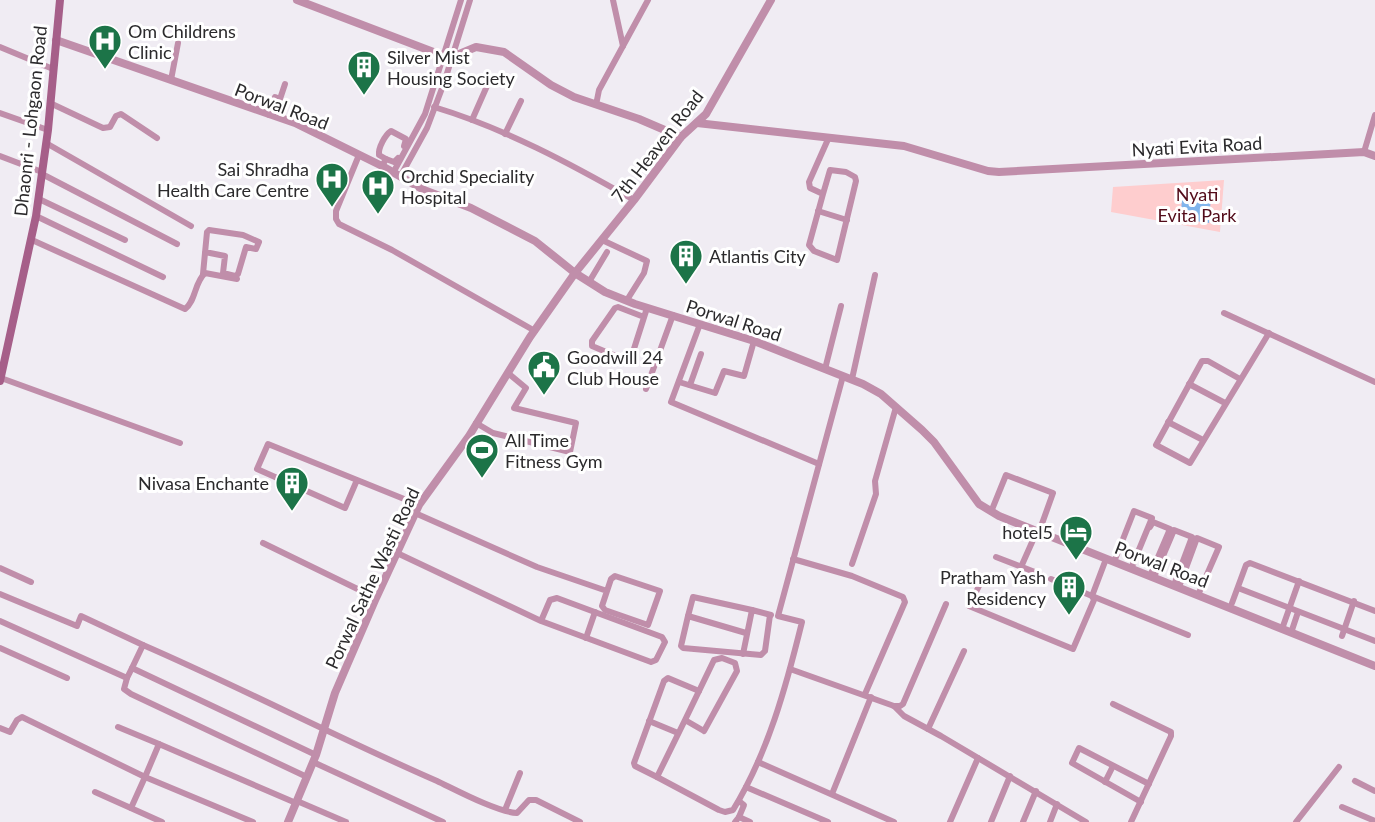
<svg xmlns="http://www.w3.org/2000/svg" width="1375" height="822" font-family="Lato,sans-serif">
	<rect width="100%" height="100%" fill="#f0ecf3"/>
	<path fill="#fecdce" d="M1224,180L1220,232L1111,212L1113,187Z"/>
	<path fill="#81b5ec" d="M1197,192L1211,195L1209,223L1181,219L1182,194Z"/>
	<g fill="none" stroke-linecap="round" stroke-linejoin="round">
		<g stroke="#c08eaa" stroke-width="6">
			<path d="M613,0L623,46"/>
			<path d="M0,47L53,69"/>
			<path d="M171,80L178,43"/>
			<path d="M50,103L103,128L110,127L116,116L121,114L157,138"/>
			<path d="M596,105L599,90L648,0"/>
			<path d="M434,107C504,128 571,164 634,200"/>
			<path d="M0,113L48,130"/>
			<path d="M269,115L275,97L280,99L285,84"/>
			<path d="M472,120L487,86"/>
			<path d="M505,134L521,101"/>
			<path d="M46,143L191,226"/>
			<path d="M1364,152L1375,115"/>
			<path d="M359,155L336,211V219L339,224L392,250L535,331"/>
			<path d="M0,156L42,172"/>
			<path d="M386,159L394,162L398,158"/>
			<path d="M382,166L386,159L379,155C378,148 385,135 391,131L406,139L404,146"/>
			<path d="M393,173L425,114L461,0"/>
			<path d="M42,174L177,244"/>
			<path d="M400,177L427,128L444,83L470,0"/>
			<path d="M823,194L830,170L846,172L855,177L856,181L837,260L814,251L809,245L823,194L810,188L809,182L829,137"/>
			<path d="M39,199L125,240"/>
			<path d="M818,211L847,220"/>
			<path d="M36,216L163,277"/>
			<path d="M32,240L185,309C196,301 194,283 205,273L237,279"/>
			<path d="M602,240L647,261L644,273L627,300"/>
			<path d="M203,274L207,232L209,230L243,235L259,242L256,249L246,247L238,274L235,276L223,273L225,256L205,252"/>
			<path d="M589,282L607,252"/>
			<path d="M1224,313L1375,382"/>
			<path d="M644,317L618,307L615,308L592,341V346L623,359L630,358L632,355L647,308"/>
			<path d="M700,324L671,402L819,464"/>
			<path d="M825,369L841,306"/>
			<path d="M1,378L180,443"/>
			<path d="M852,379L875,275"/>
			<path d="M1240,379L1208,361H1202L1156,445L1190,463L1269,333"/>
			<path d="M679,382L715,393L724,371L744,376L754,341"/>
			<path d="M1189,384L1225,403"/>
			<path d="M690,385L701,354"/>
			<path d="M646,389L673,315"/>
			<path d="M1168,422L1203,440"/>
			<path d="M476,423L493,433L570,452L576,423L514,408L526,388L508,373"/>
			<path d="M357,480L345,508L257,469L268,444L419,505"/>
			<path d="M991,512L1006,475L1053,493L1039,532"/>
			<path d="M415,513L537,567L607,591L611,579L615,576L660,591L648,625L605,610L602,606L607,591"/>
			<path d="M263,543L376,598"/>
			<path d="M397,553L541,621L550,600L557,598L662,637L665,642L656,660L651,662L541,621"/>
			<path d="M996,557L1040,574"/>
			<path d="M793,559L852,576L903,597L905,602L865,694"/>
			<path d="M1106,559L1092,596L1188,635"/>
			<path d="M1114,562L1134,511L1152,518L1131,569"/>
			<path d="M852,564L876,494L875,481L896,407"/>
			<path d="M1021,567L1037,531"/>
			<path d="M0,568L31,582"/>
			<path d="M1150,576L1170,529L1153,522L1150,527"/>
			<path d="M1154,577L1174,530L1192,537L1174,585"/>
			<path d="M979,586L969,606L1073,649L1094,600L1092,596L1051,579"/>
			<path d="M1179,587L1197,538L1219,547L1198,595"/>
			<path d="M1238,588L1375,641"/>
			<path d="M0,594L77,626L81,616L143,645"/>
			<path d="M1232,603L1246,565L1250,563L1375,611"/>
			<path d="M688,616L693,597L752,610"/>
			<path d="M0,621L127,678L132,668L316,755"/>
			<path d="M1282,629L1299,581"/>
			<path d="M746,633L688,616L681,646L683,648L761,655L765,651L770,615"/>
			<path d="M1291,633L1298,612"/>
			<path d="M1342,636L1354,601"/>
			<path d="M586,638L595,612"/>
			<path d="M0,648L67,678"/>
			<path d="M743,654L752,610L771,615"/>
			<path d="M132,668L143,645C242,688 338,738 437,781C456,790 497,812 517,813L529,800H536L580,822"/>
			<path d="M790,669L894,706L904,716L941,736L1086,822"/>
			<path d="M127,678L124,689L131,694L307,777"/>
			<path d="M1113,704L1171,732V736L1131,822"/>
			<path d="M894,706H900L903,704L946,604"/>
			<path d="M685,720L714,660L722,658L735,663L737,671L704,731L685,720L657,777L719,810L725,812L733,810C768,753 786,687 802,622L778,616L843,376"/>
			<path d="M649,721L678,733"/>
			<path d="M118,727L159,744"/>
			<path d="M0,728L10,732L17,720L22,717L145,777L159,744L296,803"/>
			<path d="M928,729L964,651"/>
			<path d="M313,762L443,822"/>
			<path d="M758,762L894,822"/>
			<path d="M657,777L635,766L634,763L664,681L668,678L699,691"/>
			<path d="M1355,781L1375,791"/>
			<path d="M1105,782L1113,766"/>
			<path d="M746,787L828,822"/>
			<path d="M95,792L162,822"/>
			<path d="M832,794L871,697"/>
			<path d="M297,801L346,822"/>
			<path d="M1141,802L1072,763L1079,748L1149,784"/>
			<path d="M1342,807L1375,821"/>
			<path d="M131,808L145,777L253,822"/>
			<path d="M505,810L520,773"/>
			<path d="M739,817L744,805L739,801"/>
			<path d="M735,822L739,817L750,822"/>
			<path d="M950,822L978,758"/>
			<path d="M991,822L1010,776"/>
			<path d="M1023,822L1036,791"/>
			<path d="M1050,822L1057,804"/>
			<path d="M1296,822L1339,767"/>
		</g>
		<g stroke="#c08eaa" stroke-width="8">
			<path d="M297,0L444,56L452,57L476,47L504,52L551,85L574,97L639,119L681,137"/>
			<path d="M56,40L295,123L382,166L424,190L471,208L535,241L575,273L605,292L635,304L754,341L863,384L881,394L922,430L934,442L979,504L999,516L1375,666"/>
			<path d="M697,123L904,146L988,171L999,172L1364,152L1375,156"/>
			<path d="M288,822L316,755L335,693L376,598L419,505L469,436L530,337L575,273L634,200L681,137L706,114L771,0"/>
		</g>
		<path stroke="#a65f89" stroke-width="8" d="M0,381L36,216L48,130L60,0"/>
	</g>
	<defs>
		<g id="hospital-pin" transform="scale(1.725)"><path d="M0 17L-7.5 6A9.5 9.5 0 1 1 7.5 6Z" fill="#1c7448" stroke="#fff"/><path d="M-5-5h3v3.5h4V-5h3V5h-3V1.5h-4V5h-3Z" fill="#fff"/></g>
		<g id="building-pin" transform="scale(1.725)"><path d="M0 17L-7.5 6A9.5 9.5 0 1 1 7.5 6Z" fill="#1c7448" stroke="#fff"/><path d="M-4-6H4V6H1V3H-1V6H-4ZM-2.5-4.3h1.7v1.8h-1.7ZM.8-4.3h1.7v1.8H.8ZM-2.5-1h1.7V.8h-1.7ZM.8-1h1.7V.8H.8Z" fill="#fff"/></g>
		<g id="civic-pin" transform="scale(1.725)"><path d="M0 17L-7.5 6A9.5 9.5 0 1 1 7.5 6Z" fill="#1c7448" stroke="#fff"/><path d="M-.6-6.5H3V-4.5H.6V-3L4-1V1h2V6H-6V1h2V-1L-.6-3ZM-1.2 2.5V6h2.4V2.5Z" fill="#fff"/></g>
		<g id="stadium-pin" transform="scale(1.725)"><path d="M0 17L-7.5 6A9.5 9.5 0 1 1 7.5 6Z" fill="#1c7448" stroke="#fff"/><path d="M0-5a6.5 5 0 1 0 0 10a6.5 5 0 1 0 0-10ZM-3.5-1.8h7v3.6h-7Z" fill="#fff"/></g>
		<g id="hotel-pin" transform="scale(1.725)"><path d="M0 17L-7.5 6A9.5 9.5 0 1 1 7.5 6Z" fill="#1c7448" stroke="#fff"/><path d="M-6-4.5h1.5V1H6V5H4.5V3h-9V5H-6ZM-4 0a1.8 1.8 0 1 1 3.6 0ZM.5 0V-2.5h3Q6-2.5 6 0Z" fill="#fff"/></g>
	</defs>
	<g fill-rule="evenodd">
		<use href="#hospital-pin" x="105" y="41"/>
		<use href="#building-pin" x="364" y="67"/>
		<use href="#hospital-pin" x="332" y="179"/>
		<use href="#hospital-pin" x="378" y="186"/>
		<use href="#building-pin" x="686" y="256"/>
		<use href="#civic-pin" x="544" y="367"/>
		<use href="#stadium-pin" x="482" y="450"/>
		<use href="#building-pin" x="292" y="483"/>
		<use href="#hotel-pin" x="1076" y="532"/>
		<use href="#building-pin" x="1069" y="587"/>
	</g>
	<g text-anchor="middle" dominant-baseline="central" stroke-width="6" stroke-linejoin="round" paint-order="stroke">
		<g font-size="18" fill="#2b2a2c" stroke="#fff" text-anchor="start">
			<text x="128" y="31">Om Childrens<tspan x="128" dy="21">Clinic</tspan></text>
			<text x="387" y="57">Silver Mist<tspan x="387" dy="21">Housing Society</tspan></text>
			<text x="309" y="169" text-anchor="end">Sai Shradha<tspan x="309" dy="21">Health Care Centre</tspan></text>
			<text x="401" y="176">Orchid Speciality<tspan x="401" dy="21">Hospital</tspan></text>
			<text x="709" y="256">Atlantis City</text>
			<text x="567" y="357">Goodwill 24<tspan x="567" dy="21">Club House</tspan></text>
			<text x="505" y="440">All Time<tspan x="505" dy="21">Fitness Gym</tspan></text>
			<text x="269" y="483" text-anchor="end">Nivasa Enchante</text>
			<text x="1053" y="532" text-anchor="end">hotel5</text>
			<text x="1046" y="577" text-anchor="end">Pratham Yash<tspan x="1046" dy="21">Residency</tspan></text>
		</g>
		<g font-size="18" fill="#2b2a2c" stroke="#fff">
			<text transform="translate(282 106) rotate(21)">Porwal Road</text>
			<text transform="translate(30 121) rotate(-84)">Dhaonri - Lohgaon Road</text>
			<text transform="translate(657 146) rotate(-52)">7th Heaven Road</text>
			<text transform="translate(1197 146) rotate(-3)">Nyati Evita Road</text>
			<text transform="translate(734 320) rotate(18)">Porwal Road</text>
			<text transform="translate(1162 564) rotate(21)">Porwal Road</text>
			<text transform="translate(372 578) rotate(-65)">Porwal Sathe Wasti Road</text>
		</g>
		<g font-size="18" fill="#520b19" stroke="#fff">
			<text x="1197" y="194">Nyati<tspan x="1197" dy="21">Evita Park</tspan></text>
		</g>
	</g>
</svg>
